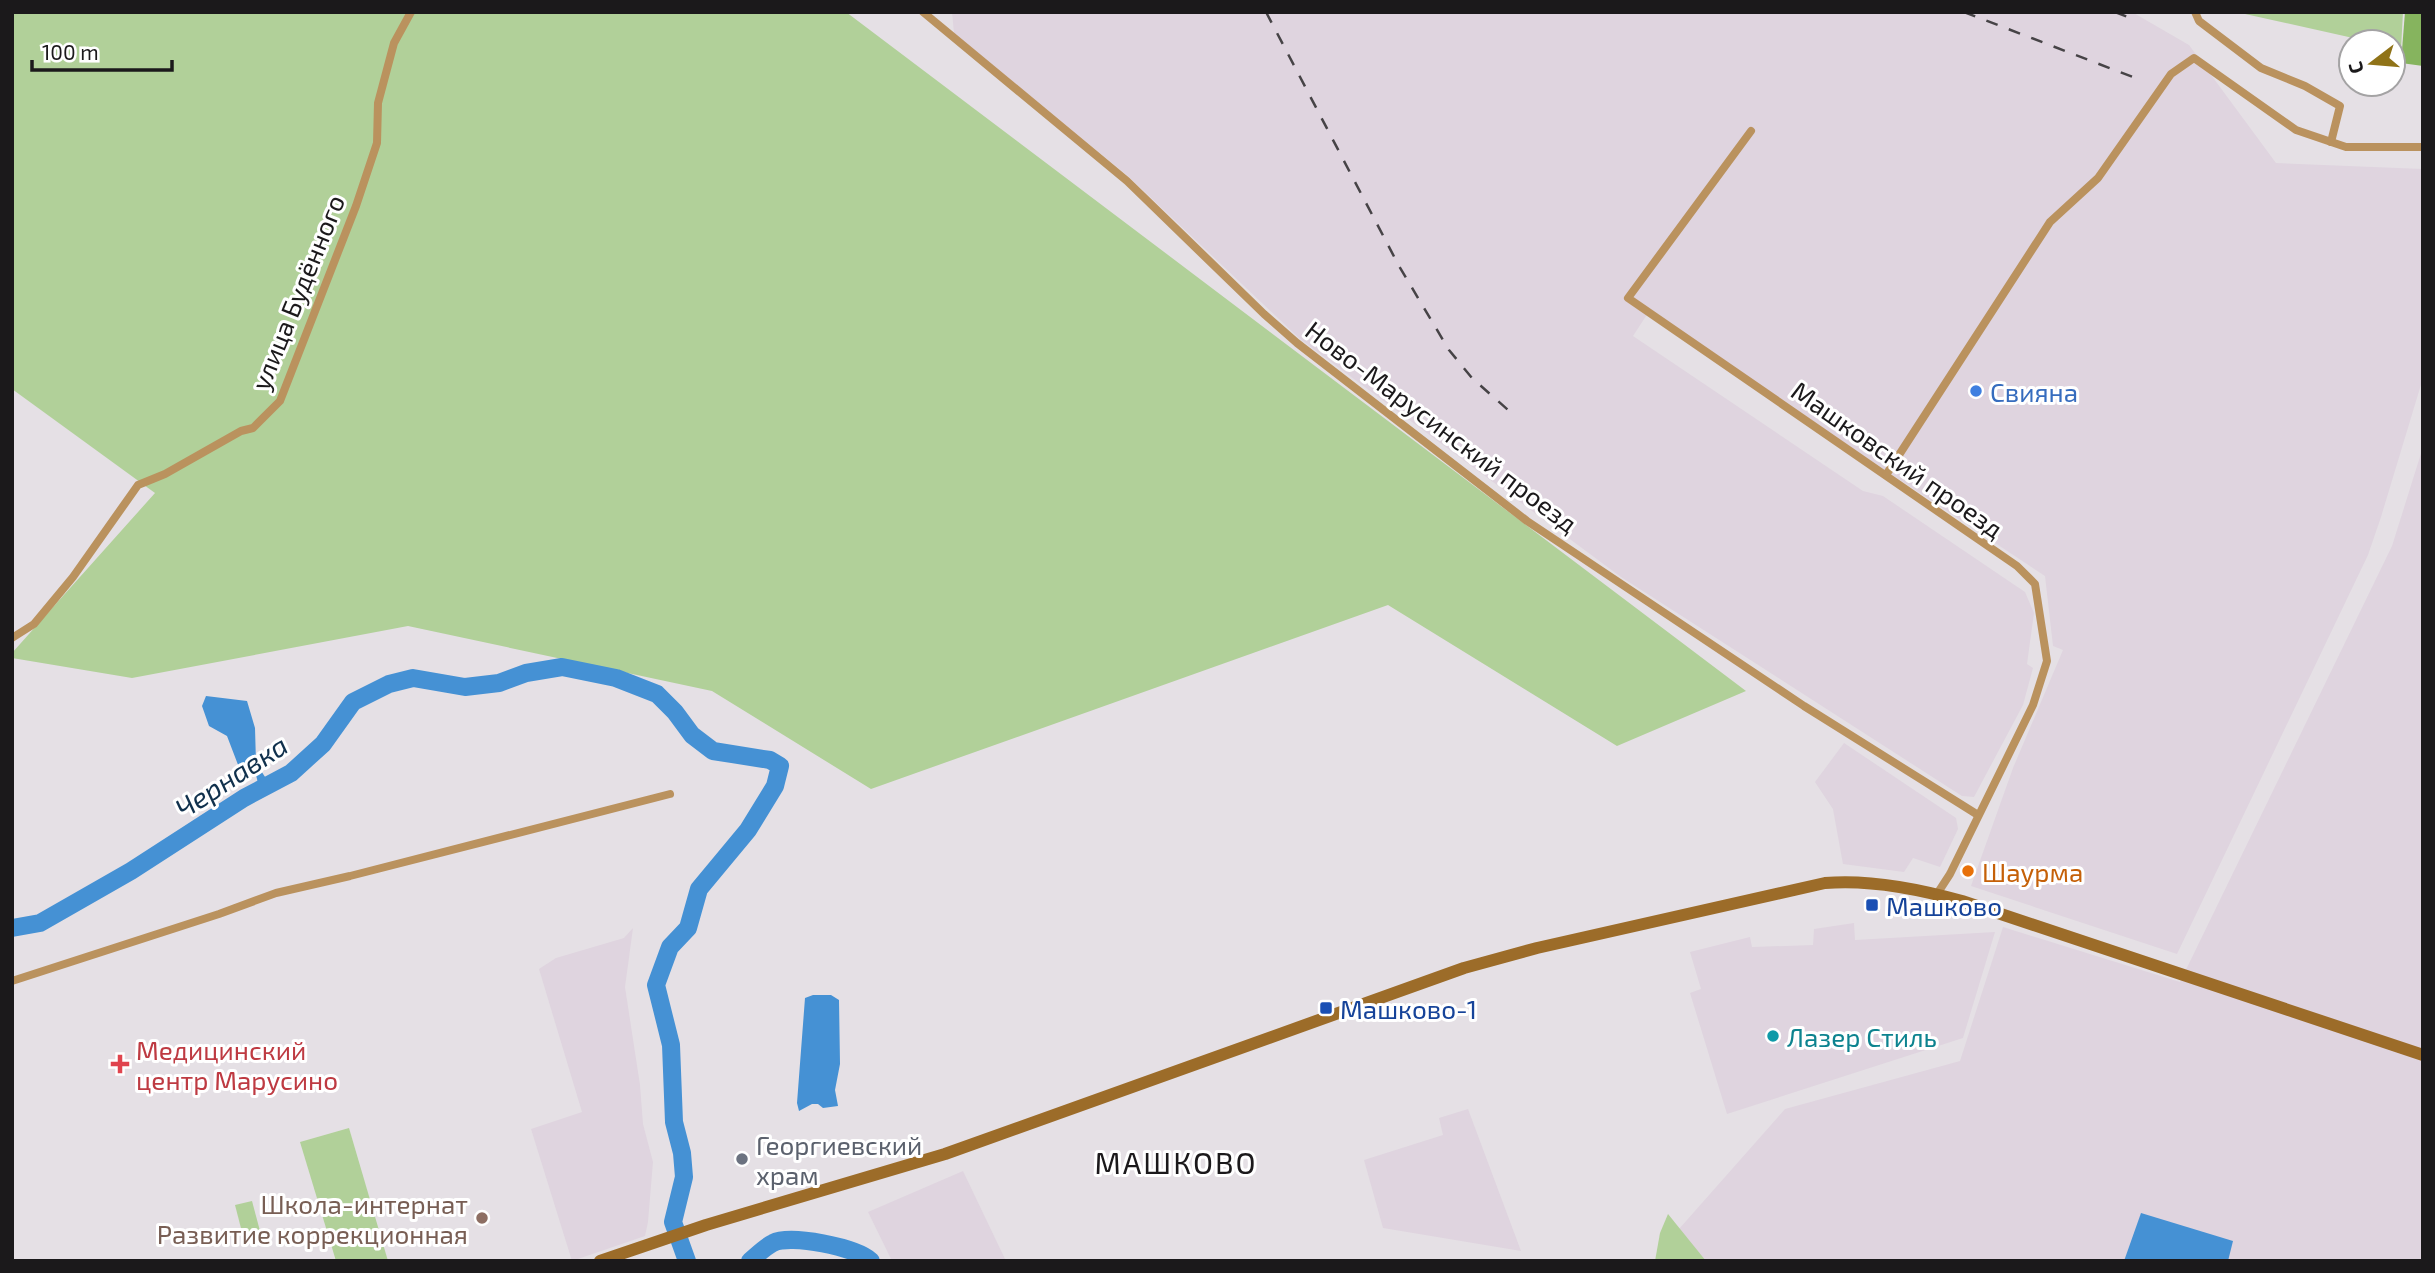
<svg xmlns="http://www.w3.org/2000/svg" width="2435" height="1273" font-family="'Exo 2',sans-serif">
	<rect width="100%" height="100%" fill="#e5e0e5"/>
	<g fill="#dfd4df">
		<path d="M952,12H2132L2189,45L2276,163L2423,169V378L2381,517L2368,555L2177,954L1971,886L2013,768L2063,650L2053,646L2045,576L1648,313L1633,336L1863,491L1883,496L2025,592L2034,613L2027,664L2033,668L2023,705L1974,797L1962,796L1621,577L1300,339L1129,177L954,33Z"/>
		<path d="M2423,447V1261H1704L1679,1229L1785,1109L1960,1061L2003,927L2180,982L2392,546Z"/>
		<path d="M1844,743L1956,818L1958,829L1940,867L1913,858L1904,872L1843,864L1833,809L1815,782Z"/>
		<path d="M1854,923L1855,940L1995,932L1963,1038L1727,1114L1690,993L1701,989L1690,952L1750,937L1752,947L1813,945L1814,929Z"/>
		<path d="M633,928L625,987L640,1085L643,1124L653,1162L648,1222L645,1236L572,1261L531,1129L582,1112L539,969L556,958L624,938Z"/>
		<path d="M1468,1109L1521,1251L1383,1228L1364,1160L1443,1135L1439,1118Z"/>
		<path d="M963,1171L1006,1261H892L868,1212Z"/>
	</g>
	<g fill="#b1d099">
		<path d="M12,12H846L1746,691L1617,746L1388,605L871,789L712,691L408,626L132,678L12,658V653L155,493L12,389Z"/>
		<path d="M2236,12H2403L2401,49L2393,47V42H2371Z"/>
		<path d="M349,1128L388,1261H336L300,1142Z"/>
		<path d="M252,1201L260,1231L243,1236L235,1205Z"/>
		<path d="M1668,1214L1706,1261H1655L1660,1233Z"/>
	</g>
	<path fill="#86b45e" d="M2405,12H2423V66L2401,63Z"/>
	<g fill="#4591d4">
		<path d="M206,696L247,701L255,728L256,763L267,780L258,783L256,775L240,770L227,736L209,726L202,706Z"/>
		<path d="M813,995H831L839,1000L840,1064L835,1090L838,1106L823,1108L818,1104H812L799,1111L797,1103L805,998Z"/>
		<path d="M2141,1213L2233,1241L2228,1261H2124Z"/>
	</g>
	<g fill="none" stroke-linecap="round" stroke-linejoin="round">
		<g stroke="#4591d4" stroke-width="18">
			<path d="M12,928L40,923L131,871L244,798L291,773L323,744L353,702L389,684L413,678L465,687L499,683L526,673L562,667L616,678L657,694L675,712L692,735L713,751L770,760L780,766L775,786L748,830L699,889L688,928L670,947L656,985L671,1045L674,1122L682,1153L684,1177L673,1222L687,1261"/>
			<path d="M750,1261C757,1255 765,1247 773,1243C790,1234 856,1247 871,1261"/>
		</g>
		<g stroke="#ba925e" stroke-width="8">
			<path d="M923,12L1127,181L1264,314L1297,343L1527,521L1804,706L1978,815"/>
			<path d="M2195,12L2199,21L2261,68L2305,86L2340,106L2331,142"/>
			<path d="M1751,131L1628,298L2017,566L2035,584L2047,661L2033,705L1950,874L1937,894"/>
			<path d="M1886,475L2050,222L2098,178L2171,74L2194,58L2296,130L2346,147H2423"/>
			<path d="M12,638L34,624L73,577L138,485L165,474L241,431L253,428L280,401L356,206L377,143L378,103L394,43L411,12"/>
			<path d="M12,981L219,914L276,893L350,876L670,794"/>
		</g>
		<path stroke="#9c6c29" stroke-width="12" d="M600,1261L706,1225L945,1154L1464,968L1537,948L1825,883C1870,879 1919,889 1962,901L2423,1055"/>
		<g stroke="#464346" stroke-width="2.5" stroke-dasharray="12 12" stroke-linecap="butt">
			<path d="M1266,12L1399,266L1449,350L1472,378L1516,417"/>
			<path d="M1964,12L2138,79"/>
			<path d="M2115,12L2128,17"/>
		</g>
	</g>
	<circle fill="#3f7fe0" stroke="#fff" stroke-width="2.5" cx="1976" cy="391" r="7"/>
	<circle fill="#e8710a" stroke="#fff" stroke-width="2.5" cx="1968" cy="871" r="7"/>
	<g fill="#1a4fb4" stroke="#fff" stroke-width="2.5">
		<rect x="1865" y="898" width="14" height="14" rx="3.5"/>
		<rect x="1319" y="1001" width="14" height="14" rx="3.5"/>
	</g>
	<circle fill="#0f9aa8" stroke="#fff" stroke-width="2.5" cx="1773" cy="1036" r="7"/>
	<path fill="#e0444e" stroke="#fff" stroke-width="2.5" d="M116.5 1053.5h7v7h7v7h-7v7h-7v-7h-7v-7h7z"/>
	<circle fill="#6b7280" stroke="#fff" stroke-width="2.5" cx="742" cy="1159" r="7"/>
	<circle fill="#8d6e63" stroke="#fff" stroke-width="2.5" cx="482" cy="1218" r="7"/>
	<g text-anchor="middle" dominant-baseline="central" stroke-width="6" stroke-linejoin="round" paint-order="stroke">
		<g font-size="26" fill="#1b191b" stroke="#fff">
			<text transform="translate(297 292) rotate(-68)">улица Будённого</text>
			<text transform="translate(1442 426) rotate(37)">Ново-Марусинский проезд</text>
			<text transform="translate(1898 459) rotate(35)">Машковский проезд</text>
		</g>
		<g font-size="26" fill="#366cbe" stroke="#fff" text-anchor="start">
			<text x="1990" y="391">Свияна</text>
		</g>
		<g font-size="26" fill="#c56008" stroke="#fff" text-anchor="start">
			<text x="1982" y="871">Шаурма</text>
		</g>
		<g font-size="26" fill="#164399" stroke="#fff" text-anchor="start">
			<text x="1886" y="905">Машково</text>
			<text x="1340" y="1008">Машково-1</text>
		</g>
		<g font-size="26" fill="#0d838f" stroke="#fff" text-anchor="start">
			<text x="1787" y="1036">Лазер Стиль</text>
		</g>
		<g font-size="26" fill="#be3a42" stroke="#fff" text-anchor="start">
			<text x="136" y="1049">Медицинский<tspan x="136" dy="30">центр Марусино</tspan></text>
		</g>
		<g font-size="26" fill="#5b616d" stroke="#fff" text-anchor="start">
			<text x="756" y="1144">Георгиевский<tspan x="756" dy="30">храм</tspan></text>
		</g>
		<g font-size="26" fill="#785e54" stroke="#fff" text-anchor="end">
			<text x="468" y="1203">Школа-интернат<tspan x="468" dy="30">Развитие коррекционная</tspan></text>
		</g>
		<g font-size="28" font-style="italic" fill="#10304c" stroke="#fff">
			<text transform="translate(231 776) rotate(-33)">Чернавка</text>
		</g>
		<g font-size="30" letter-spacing="2" fill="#1b191b" stroke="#fff">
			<text x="1176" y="1162">МАШКОВО</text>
		</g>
	</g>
	<rect width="2435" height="1273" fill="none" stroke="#1b191b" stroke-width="28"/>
	<g transform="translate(2372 63) rotate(254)"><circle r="33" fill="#ffffff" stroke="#a4a3a4" stroke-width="2"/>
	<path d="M0-5L12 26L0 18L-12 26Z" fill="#907318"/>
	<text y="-10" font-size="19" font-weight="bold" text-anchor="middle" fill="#1b191b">С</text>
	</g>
	<path d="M32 60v10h140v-10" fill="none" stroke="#1b191b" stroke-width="3.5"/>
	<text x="42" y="60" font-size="21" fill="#1b191b" stroke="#ffffff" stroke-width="5" paint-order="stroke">100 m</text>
</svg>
